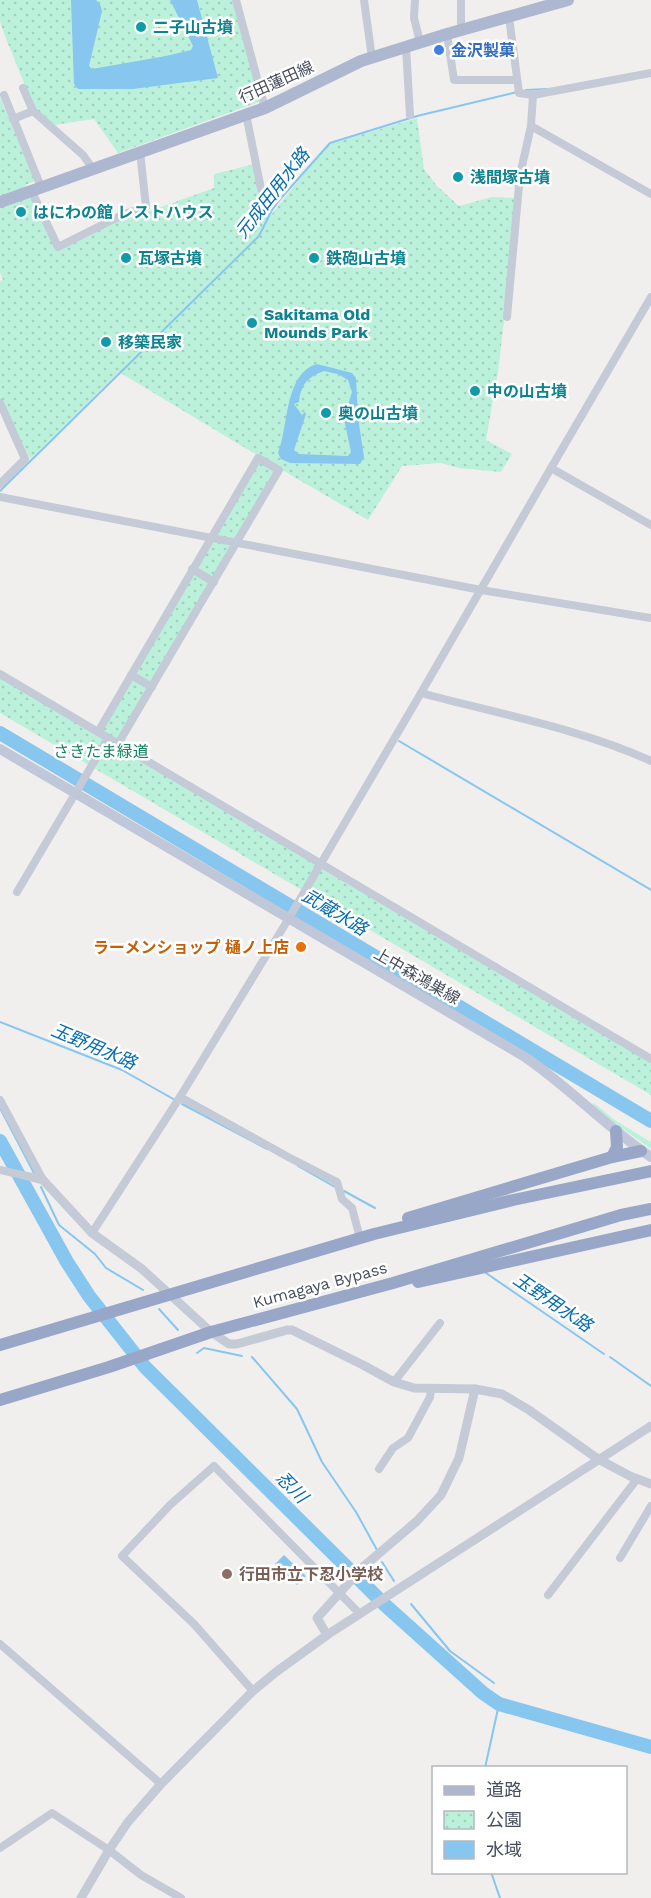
<svg xmlns="http://www.w3.org/2000/svg" width="651" height="1898" font-family="'Work Sans','Noto Sans JP',sans-serif">
	<defs>
		<pattern id="park-dots" width="8" height="8" patternUnits="userSpaceOnUse" patternTransform="scale(1.5)"><rect width="8" height="8" fill="#bbf1da"/><path d="M2 2h.1M6 6h.1" fill="none" stroke="#a2d0be" stroke-width="1.8" stroke-linecap="round"/></pattern>
	</defs>
	<rect width="100%" height="100%" fill="#f1efee"/>
	<path fill="#bbf1da" d="M594,1103L616,1121L651,1142V1149L609,1119L593,1105Z"/>
	<g fill="url(#park-dots)">
		<path d="M0,0H233L259,96V102L118,153L94,119L54,125L34,108L3,31L0,21Z"/>
		<path d="M0,97L35,181L25,185L56,250L126,215L150,211L214,188V174L255,164L263,211L271,215L313,162L330,144L417,118L424,169L437,186L459,206L492,197L515,198L511,261L498,372L486,440L512,454L501,472L459,468L441,463L402,466L368,520L282,470L120,747L306,858L322,869L651,1062V1095L0,713V677L94,732L257,455L119,372L30,459L0,399V281L3,280L0,273Z"/>
	</g>
	<g fill="#86c6ef" fill-rule="evenodd">
		<path d="M71,0H96L100,4L102,11L89,66L92,69L166,56L191,50L193,46L170,0H197L218,78L133,89H78L74,84Z"/>
		<path d="M317,364L352,373L356,378L358,417L364,457L360,464L290,463L281,459L278,453C289,426 284,374 317,364ZM324,371L338,374L348,380L352,392L344,419L351,452L348,456L299,454L294,450L306,414L305,412L302,415L294,404L299,402C301,384 308,377 324,371Z"/>
		<path d="M284,1555L306,1576L297,1585L275,1564Z"/>
	</g>
	<g fill="none" stroke-linecap="round" stroke-linejoin="round">
		<g stroke="#86c6ef" stroke-width="2">
			<path d="M526,90L547,89"/>
			<path d="M0,491L259,236L272,210L282,197L330,143L417,116L517,92"/>
			<path d="M399,741L651,890"/>
			<path d="M0,1022L122,1070L175,1100"/>
			<path d="M182,1104L267,1149"/>
			<path d="M0,1108L34,1173"/>
			<path d="M298,1166L335,1187"/>
			<path d="M41,1187L59,1225L95,1254L106,1268L143,1290"/>
			<path d="M344,1191L375,1208"/>
			<path d="M486,1273L604,1354"/>
			<path d="M159,1309L178,1330"/>
			<path d="M197,1353L204,1348L242,1356"/>
			<path d="M252,1357L297,1409L322,1462L356,1512L377,1550"/>
			<path d="M610,1357L651,1386"/>
			<path d="M382,1562L394,1581"/>
			<path d="M411,1604L450,1651L494,1683"/>
			<path d="M485,1768L499,1704"/>
			<path d="M491,1872L500,1898"/>
		</g>
		<g stroke="#86c6ef" stroke-width="14">
			<path d="M0,733L651,1121"/>
			<path d="M0,1141L67,1262L89,1296L145,1367L385,1605L483,1693L499,1704L651,1747"/>
		</g>
		<g stroke="#c4cad6" stroke-width="8">
			<path d="M236,0L265,108"/>
			<path d="M364,0L372,58"/>
			<path d="M415,0L414,18L420,42"/>
			<path d="M509,17L519,93L533,95"/>
			<path d="M461,31V0"/>
			<path d="M447,34L454,80H517"/>
			<path d="M406,47L410,115"/>
			<path d="M651,73L533,95L531,126L651,194"/>
			<path d="M23,88L33,111L83,155L93,169"/>
			<path d="M4,95L41,187"/>
			<path d="M246,114L261,189"/>
			<path d="M13,119L33,111"/>
			<path d="M31,190L58,247L124,214L146,207L140,152"/>
			<path d="M651,297L551,468L651,525"/>
			<path d="M507,317L520,175L531,126"/>
			<path d="M0,403L25,459L0,484"/>
			<path d="M0,497L481,590L651,618"/>
			<path d="M192,569L214,582"/>
			<path d="M0,674L651,1059"/>
			<path d="M131,675L152,687"/>
			<path d="M421,693L551,468"/>
			<path d="M98,732L258,458L279,470L118,744"/>
			<path d="M17,892L108,738"/>
			<path d="M180,1097L290,1158L337,1182L342,1199L352,1208L360,1238"/>
			<path d="M0,1100L43,1180"/>
			<path d="M0,1170L31,1177"/>
			<path d="M92,1233L180,1097L289,918L421,693C495,713 582,729 651,761"/>
			<path d="M394,1382L440,1323"/>
			<path d="M379,1469L393,1448L408,1438L430,1397L431,1389"/>
			<path d="M620,1558L651,1506"/>
			<path d="M548,1595L637,1479"/>
			<path d="M0,1644L161,1784"/>
			<path d="M253,1691L194,1624L122,1556L170,1505L214,1466L360,1614"/>
			<path d="M0,1848L52,1813L109,1850L141,1875L181,1898"/>
		</g>
		<g stroke="#c4cad6" stroke-width="9">
			<path d="M31,1177L43,1180L92,1233L142,1269L211,1332L229,1344H237L287,1330H292L363,1365L394,1382L414,1388L475,1389L502,1394L529,1410L598,1459L630,1476L651,1484"/>
			<path d="M327,1635L317,1618L363,1567L417,1521L441,1495L459,1458L475,1389"/>
			<path d="M81,1898L109,1850L128,1822L161,1784L253,1691L276,1672L327,1635L651,1426"/>
		</g>
		<path stroke="#c0c7d8" stroke-width="10" d="M0,749L525,1057C569,1087 606,1127 651,1157"/>
		<path stroke="#adb7cf" stroke-width="12" d="M0,202L265,108L361,61L447,34L568,0"/>
		<g stroke="#98a6c7" stroke-width="12">
			<path d="M612,1157L617,1147L616,1131"/>
			<path d="M408,1218L612,1157L641,1151"/>
			<path d="M418,1282L651,1230"/>
			<path d="M0,1345L374,1234L513,1200L651,1171"/>
			<path d="M0,1400L109,1367L211,1332L393,1283L621,1215L651,1209"/>
		</g>
	</g>
	<g fill="#0f9aa8" stroke="#fff" stroke-width="2">
		<circle cx="141" cy="27" r="6"/>
		<circle cx="458" cy="177" r="6"/>
		<circle cx="21" cy="212" r="6"/>
		<circle cx="126" cy="258" r="6"/>
		<circle cx="314" cy="258" r="6"/>
		<circle cx="252" cy="323" r="6"/>
		<circle cx="106" cy="342" r="6"/>
		<circle cx="475" cy="391" r="6"/>
		<circle cx="326" cy="413" r="6"/>
	</g>
	<circle fill="#3f7fe0" stroke="#fff" stroke-width="2" cx="439" cy="50" r="6"/>
	<circle fill="#e8710a" stroke="#fff" stroke-width="2" cx="301" cy="947" r="6"/>
	<circle fill="#8d6e63" stroke="#fff" stroke-width="2" cx="227" cy="1574" r="6"/>
	<g text-anchor="middle" dominant-baseline="central" stroke-width="5" stroke-linejoin="round" paint-order="stroke">
		<g font-size="16" font-weight="bold" fill="#0d838f" stroke="#fff" text-anchor="start">
			<text x="153" y="27">二子山古墳</text>
			<text x="470" y="177">浅間塚古墳</text>
			<text x="33" y="212">はにわの館 レストハウス</text>
			<text x="138" y="258">瓦塚古墳</text>
			<text x="326" y="258">鉄砲山古墳</text>
			<text x="264" y="314">Sakitama Old<tspan x="264" dy="18">Mounds Park</tspan></text>
			<text x="118" y="342">移築民家</text>
			<text x="487" y="391">中の山古墳</text>
			<text x="338" y="413">奥の山古墳</text>
		</g>
		<g font-size="16" font-weight="bold" fill="#366cbe" stroke="#fff" text-anchor="start">
			<text x="451" y="50">金沢製菓</text>
		</g>
		<g font-size="16" fill="#464d5d" stroke="#fff">
			<text transform="translate(276 82) rotate(-24)">行田蓮田線</text>
			<text transform="translate(417 976) rotate(30)">上中森鴻巣線</text>
			<text transform="translate(320 1285) rotate(-15)">Kumagaya Bypass</text>
		</g>
		<g font-size="16" fill="#13815f" stroke="#fff">
			<text x="101" y="751">さきたま緑道</text>
		</g>
		<g font-size="16" font-weight="bold" fill="#c56008" stroke="#fff" text-anchor="end">
			<text x="289" y="947">ラーメンショップ 樋ノ上店</text>
		</g>
		<g font-size="16" font-weight="bold" fill="#785e54" stroke="#fff" text-anchor="start">
			<text x="239" y="1574">行田市立下忍小学校</text>
		</g>
		<g font-size="18" font-style="italic" fill="#066caf" stroke="#fff">
			<text transform="translate(272 193) rotate(-52)">元成田用水路</text>
			<text transform="translate(335 912) rotate(31)">武蔵水路</text>
			<text transform="translate(94 1046) rotate(23)">玉野用水路</text>
			<text transform="translate(553 1302) rotate(34)">玉野用水路</text>
			<text transform="translate(292 1487) rotate(45)">忍川</text>
		</g>
	</g>
	<rect x="432" y="1766" width="195" height="108" fill="#ffffff" stroke="#b5b8be" stroke-width="1.5"/>
	<rect x="444" y="1786" width="30" height="9" fill="#adb7cf" stroke="#b5b8be" stroke-width="1.5"/>
	<text x="486" y="1796" font-size="18" fill="#464d5d">道路</text>
	<rect x="444" y="1811" width="30" height="18" fill="url(#park-dots)" stroke="#b5b8be" stroke-width="1.5"/>
	<text x="486" y="1826" font-size="18" fill="#464d5d">公園</text>
	<rect x="444" y="1841" width="30" height="18" fill="#86c6ef" stroke="#b5b8be" stroke-width="1.5"/>
	<text x="486" y="1856" font-size="18" fill="#464d5d">水域</text>
</svg>
